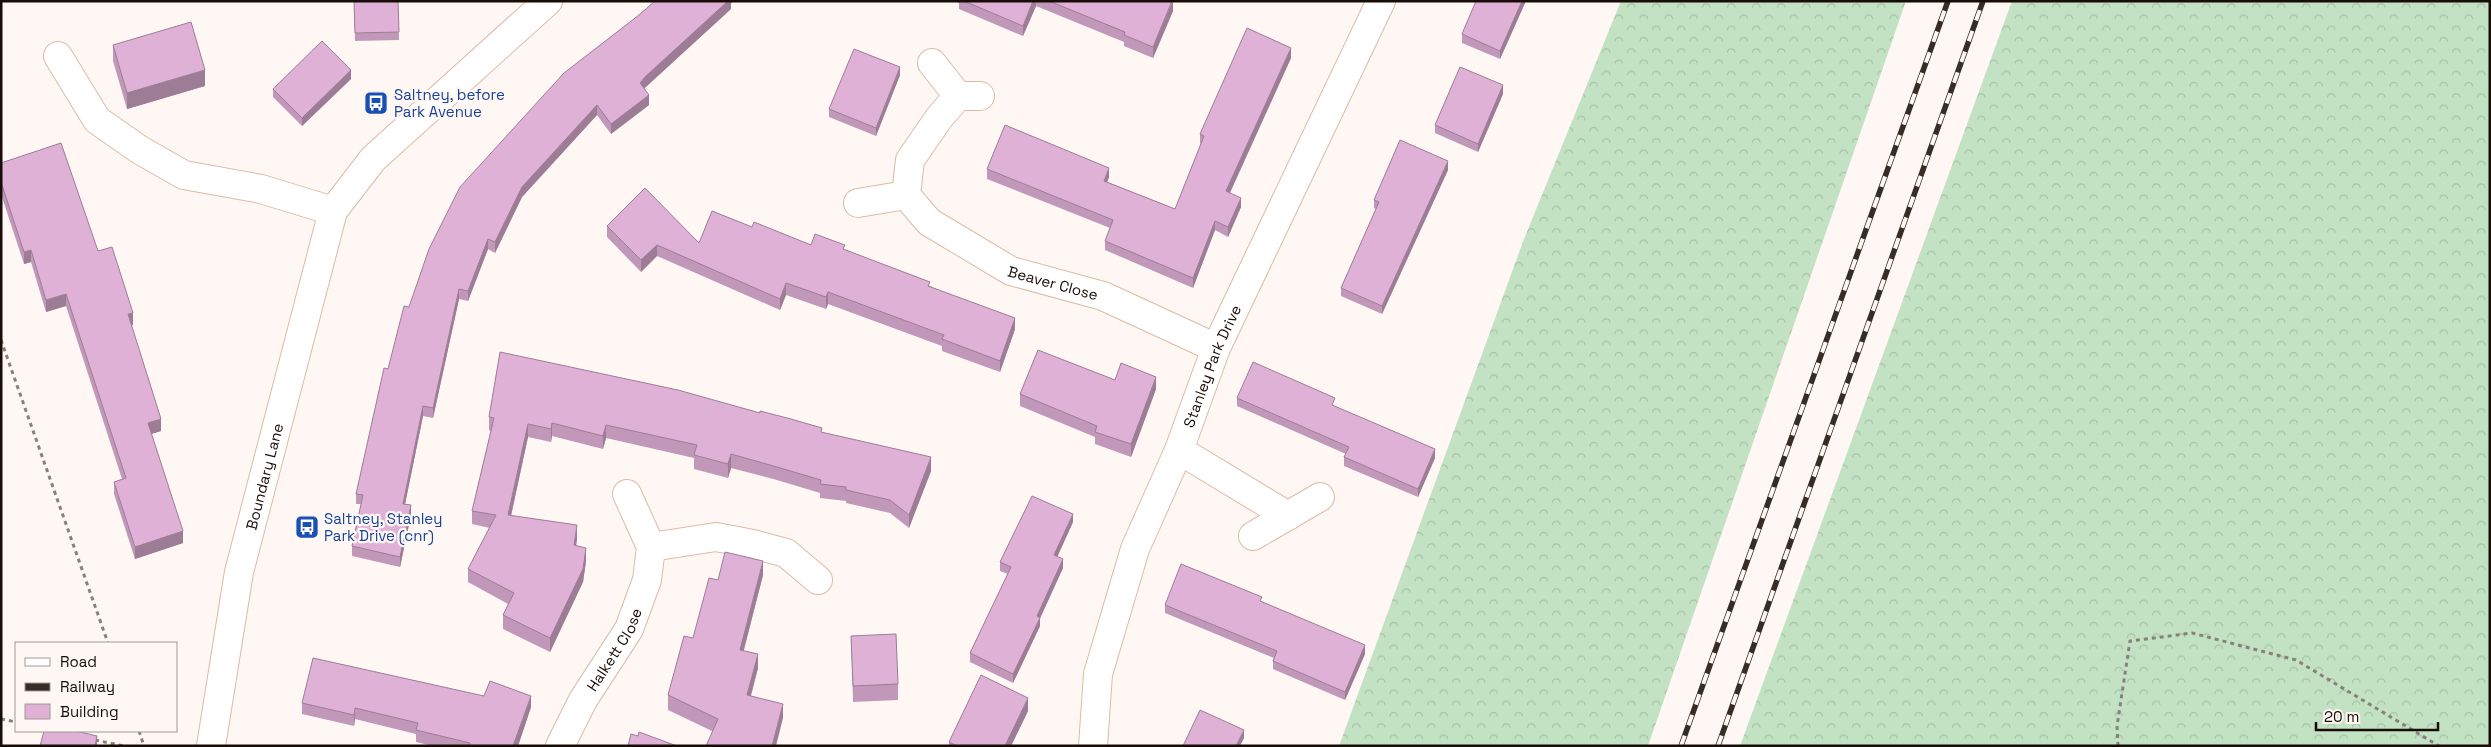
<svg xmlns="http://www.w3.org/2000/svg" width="2491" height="747" font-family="'Space Grotesk',sans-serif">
	<defs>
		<pattern id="forest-crowns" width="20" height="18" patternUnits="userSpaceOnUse" patternTransform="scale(1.25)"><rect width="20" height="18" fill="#c3e2c4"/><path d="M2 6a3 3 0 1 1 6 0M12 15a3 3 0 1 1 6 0" fill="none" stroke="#a7c1a7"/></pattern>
	</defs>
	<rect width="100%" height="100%" fill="#fff7f3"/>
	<g fill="url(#forest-crowns)">
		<path d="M1621,1H1906L1648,746H1339L1524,239Z"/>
		<path d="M2012,1H2490V746H1740Z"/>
	</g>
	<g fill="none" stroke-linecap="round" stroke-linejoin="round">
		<g stroke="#debaa6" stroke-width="30">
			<g id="minor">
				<path d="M58,56L97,120L140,150L184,175L261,189L333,211"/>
				<path d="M932,63L958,96"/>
				<path id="s1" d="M980,96H958L939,118L910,160L906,195L929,222L1011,271L1103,296L1216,348"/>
				<path d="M858,203L906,195"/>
				<path d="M1179,450L1288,516"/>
				<path d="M1253,536L1320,497"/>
				<path d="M651,547L716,537L753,544L786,553L818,580"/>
				<path id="s2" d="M211,746L239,572L333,211L373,159L548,1"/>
				<path id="s3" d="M560,746L583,700L629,629L647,580L651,547L627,494"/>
				<path id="s4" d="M1093,746L1098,674L1135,549L1179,450L1216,348L1381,1"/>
			</g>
		</g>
		<g stroke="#8a807b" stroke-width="3" stroke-dasharray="4 4" stroke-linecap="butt">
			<path d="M1,340L108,643"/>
			<path d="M1,719L16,722"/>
			<path d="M139,731L144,746"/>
			<path d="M95,740L124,746"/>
			<path d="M2118,746L2117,726L2130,641L2192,633L2296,660L2439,746"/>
		</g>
		<use href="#minor" stroke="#fff" stroke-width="28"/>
		<g stroke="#372c26" stroke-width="5.5">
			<g id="rail">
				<path d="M1681,746L1948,1"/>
				<path d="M1718,746L1983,1"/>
			</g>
		</g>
		<use href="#rail" stroke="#fff7f3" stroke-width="4" stroke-dasharray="11" stroke-linecap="butt"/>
	</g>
	<g fill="#c198b9">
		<path d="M354,1H398L399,40L355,41Z"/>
		<path d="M655,1H733L731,3V9L644,88L649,105L611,134L597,115L522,197L495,253L488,249L468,301L459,299L433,418L423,416L405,504L411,515L400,567L352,556V546L361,504H356V494L388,369L409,307L639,15Z"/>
		<path d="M955,1H1173V11L1153,58L1124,46V42L1036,6L1023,36L959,9V3Z"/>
		<path d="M1525,1V3L1500,59L1462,43V34Z"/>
		<path d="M113,45L205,86L127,109L113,61Z"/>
		<path d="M1291,58L1230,193L1241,207L1228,237L1215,230L1193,288L1105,250V241L1110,228L987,179V169L1109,177L1107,182L1175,209L1201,144L1200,143V134Z"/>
		<path d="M900,75L876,136L829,117V109Z"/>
		<path d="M351,79L302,126L273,97V89Z"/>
		<path d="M1503,94L1478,152L1435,133V125Z"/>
		<path d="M1,163L98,251L133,325H131L161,431L151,434L183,543L135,559L114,494V482L122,479L66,306L46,312L31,262L24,264L1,194Z"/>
		<path d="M1448,170L1382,314L1341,296V288L1376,209L1374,208V200Z"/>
		<path d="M607,226L699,243L752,227L811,245L845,250L930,286L1015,329L1000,372L942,351V346L828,304L826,309L786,295L780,310L657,256L641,272L607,237Z"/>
		<path d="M1115,380L1156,389L1131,457L1095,444V437L1020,406V394Z"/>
		<path d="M1237,398L1335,406L1435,458L1418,497L1344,466V457L1346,454L1237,406Z"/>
		<path d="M489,417L822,432L931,471L909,528L890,513L846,503V501L820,498V493L777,480L731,468L728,478L694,469V458L606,438L603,449L552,436L551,442L528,437L511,516L577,539L576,546L586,561L583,582L550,652L503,629V615L508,604L468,582V569L490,528L472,524V511L491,431L489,430Z"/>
		<path d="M1073,522L1057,557L1063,568L1040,618V626L1013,683L970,662V653L1008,574L1000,571V562Z"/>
		<path d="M763,575L744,650L758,668L751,696L783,718L712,731L668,710V695L718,580Z"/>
		<path d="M1262,602L1365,654L1345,700L1273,669V661L1274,658L1165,613V605Z"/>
		<path d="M851,636L898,684V700L853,702Z"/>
		<path d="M302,703L531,707L518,746H433L416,742V734L355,719L354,726L302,714Z"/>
		<path d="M1028,711L1011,746H949V742Z"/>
	</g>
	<g fill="#9d7c96">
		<path d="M728,1H733L731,3V9L646,87L640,93V83L646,76Z"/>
		<path d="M1033,1H1036V6L1023,36V26Z"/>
		<path d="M1173,1V11L1153,58V47Z"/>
		<path d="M1522,1H1525V3L1500,59V51Z"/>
		<path d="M1291,48V58L1226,201V191Z"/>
		<path d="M900,67V75L876,136V128Z"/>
		<path d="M205,70V86L127,109V93Z"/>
		<path d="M351,70V79L302,126V118Z"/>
		<path d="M1503,85V94L1478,152V144Z"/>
		<path d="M649,95V105L611,134V124Z"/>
		<path d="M597,105V115L522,197L495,253V242L522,187Z"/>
		<path d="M1448,161V170L1382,314V306Z"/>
		<path d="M1109,168V177L1104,190V181Z"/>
		<path d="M1241,198V207L1228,237V227Z"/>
		<path d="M1215,221V230L1193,288V278Z"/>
		<path d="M488,239V249L468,301V291Z"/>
		<path d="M657,245V256L641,272V260Z"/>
		<path d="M31,250V262L24,264V252Z"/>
		<path d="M786,283V295L780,310V299Z"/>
		<path d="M459,289V299L433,418V408Z"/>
		<path d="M828,292V304L826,309V297Z"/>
		<path d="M66,294V306L46,312V300Z"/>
		<path d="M133,313V325L128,326V314Z"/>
		<path d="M1015,318V329L1000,372V361Z"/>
		<path d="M1156,377V389L1131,457V444Z"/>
		<path d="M423,406V416L403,514V504Z"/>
		<path d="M161,419V431L148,435V423Z"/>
		<path d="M552,423V436L551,442V429Z"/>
		<path d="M528,424V437L508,529V515Z"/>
		<path d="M606,425V438L603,449V436Z"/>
		<path d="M1435,449V458L1418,497V489Z"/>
		<path d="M731,454V468L728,478V464Z"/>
		<path d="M931,457V471L909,528V515Z"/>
		<path d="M411,505V515L400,567V557Z"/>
		<path d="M1073,514V522L1054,564V555Z"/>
		<path d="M577,525V539L574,559V545Z"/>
		<path d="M183,531V543L135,559V547Z"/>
		<path d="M586,548V561L583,582L550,652V638Z"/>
		<path d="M1063,559V568L1037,625V616Z"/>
		<path d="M763,561V575L740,664V650Z"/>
		<path d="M1040,618V626L1013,683V674Z"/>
		<path d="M1365,645V654L1345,700V692Z"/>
		<path d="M758,654V668L747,709V695Z"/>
		<path d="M531,696V707L518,746H513Z"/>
		<path d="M1028,698V711L1011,746H1005Z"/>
		<path d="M783,704V718L776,746H772Z"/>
		<path d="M355,708V719L354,726V715Z"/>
		<path d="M1244,730V738L1240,746H1236Z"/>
		<path d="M97,736V746H95Z"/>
	</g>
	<g fill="#e0b1d7" stroke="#9d7c96">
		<path d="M354,1H398L399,32L355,33Z"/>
		<path d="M655,1H728L646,76L640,83L649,95L611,124L597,105L522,187L495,242L488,239L468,291L459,289L433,408L423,406L403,504L411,505L400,557L352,546L363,495L356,494L384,368L388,369L404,306L409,307L429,249L460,187L564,73L639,15Z"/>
		<path d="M964,1H1033L1023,26Z"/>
		<path d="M1049,1H1172L1153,47L1124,35L1125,32Z"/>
		<path d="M1476,1H1522L1500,51L1462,34Z"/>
		<path d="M191,22L205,70L127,93L113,45Z"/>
		<path d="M1247,28L1291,48L1226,191L1241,198L1228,227L1215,221L1193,278L1105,241L1113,220L987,169L1005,125L1109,168L1104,181L1175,209L1204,136L1200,134Z"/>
		<path d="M322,41L351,70L302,118L273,89Z"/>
		<path d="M854,49L900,67L876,128L829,109Z"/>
		<path d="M1460,67L1503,85L1478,144L1435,125Z"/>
		<path d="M1400,140L1448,161L1382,306L1341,288L1379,202L1374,200Z"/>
		<path d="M61,143L98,251L112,247L133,313L128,314L161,419L148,423L183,531L135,547L114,482L126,478L66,294L46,300L31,250L24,252L1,182V163Z"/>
		<path d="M645,188L699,243L712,211L752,227L754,222L811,245L815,234L845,245L843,249L930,282L928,286L1015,318L1000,361L942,339L944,335L828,292L826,297L786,283L780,299L657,245L641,260L607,226Z"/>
		<path d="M1038,350L1115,380L1121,363L1156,377L1131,444L1095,432L1097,426L1020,394Z"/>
		<path d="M500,352L678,390L760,413V411L791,419L822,428L821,432L931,457L909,515L890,500L846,490V487L820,484L821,480L777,467L731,454L728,464L694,455L697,445L606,425L603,436L552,423L551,429L528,424L508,515L577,525L574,545L586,548L583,569L550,638L503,615L514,593L468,569L496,515L472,511L494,418L489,417Z"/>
		<path d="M1253,362L1335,398L1332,405L1435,449L1418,489L1344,457L1349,447L1237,398Z"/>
		<path d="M1032,496L1073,514L1054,555L1063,559L1037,616L1040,618L1013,674L970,653L1011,567L1000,562Z"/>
		<path d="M725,552L763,561L740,650L758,654L747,695L783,704L772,746H706L718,719L668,695L684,636L693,638L709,578L718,580Z"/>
		<path d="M1181,564L1262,597L1260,601L1365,645L1345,692L1273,661L1277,651L1165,605Z"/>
		<path d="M896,634L898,684L853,686L851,636Z"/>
		<path d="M313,658L484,696L490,681L531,696L513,746H469L470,743L416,730L418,723L355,708L354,715L302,703Z"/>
		<path d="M981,675L1028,698L1005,746H957L949,742Z"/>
		<path d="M1200,710L1244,730L1236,746H1183Z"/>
		<path d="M44,731H76L97,736L95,746H40Z"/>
		<path d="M639,732L677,746H628L631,734L638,736Z"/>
	</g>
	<defs>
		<g id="bus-square" transform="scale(1.25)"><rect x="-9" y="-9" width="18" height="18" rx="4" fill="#1a4fb4" stroke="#fff7f3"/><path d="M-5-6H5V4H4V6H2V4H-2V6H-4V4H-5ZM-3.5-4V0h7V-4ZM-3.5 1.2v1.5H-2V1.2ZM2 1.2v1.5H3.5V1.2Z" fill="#fff"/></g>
	</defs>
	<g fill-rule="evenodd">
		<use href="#bus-square" x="376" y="103"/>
		<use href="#bus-square" x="307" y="527"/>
	</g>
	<g text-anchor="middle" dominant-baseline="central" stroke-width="4.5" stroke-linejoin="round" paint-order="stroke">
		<g font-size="15" fill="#164399" stroke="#fff7f3" text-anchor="start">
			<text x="394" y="94">Saltney, before<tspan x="394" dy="17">Park Avenue</tspan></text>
			<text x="324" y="518">Saltney, Stanley<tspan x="324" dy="17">Park Drive (cnr)</tspan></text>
		</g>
		<g font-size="15" fill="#180c06" stroke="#fff7f3">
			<text stroke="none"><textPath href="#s1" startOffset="312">Beaver Close</textPath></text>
			<text stroke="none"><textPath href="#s4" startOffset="401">Stanley Park Drive</textPath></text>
			<text stroke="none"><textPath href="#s2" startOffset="275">Boundary Lane</textPath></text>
			<text stroke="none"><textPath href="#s3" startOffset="111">Halkett Close</textPath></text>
		</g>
	</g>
	<rect width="2491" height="747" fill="none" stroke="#180c06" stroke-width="5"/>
	<rect x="15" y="642" width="162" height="90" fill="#fff7f3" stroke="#a39994"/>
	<rect x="25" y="658" width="25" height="8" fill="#ffffff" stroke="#a39994"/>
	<text x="60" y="667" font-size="15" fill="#180c06">Road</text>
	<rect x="25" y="683" width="25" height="8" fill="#372c26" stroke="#a39994"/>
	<text x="60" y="692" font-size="15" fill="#180c06">Railway</text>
	<rect x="25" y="704" width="25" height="15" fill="#e0b1d7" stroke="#a39994"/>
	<text x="60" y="717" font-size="15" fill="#180c06">Building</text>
	<path d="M2316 722v8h122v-8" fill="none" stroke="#180c06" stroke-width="2.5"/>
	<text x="2324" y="722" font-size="15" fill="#180c06" stroke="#fff7f3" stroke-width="4" paint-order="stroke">20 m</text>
</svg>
